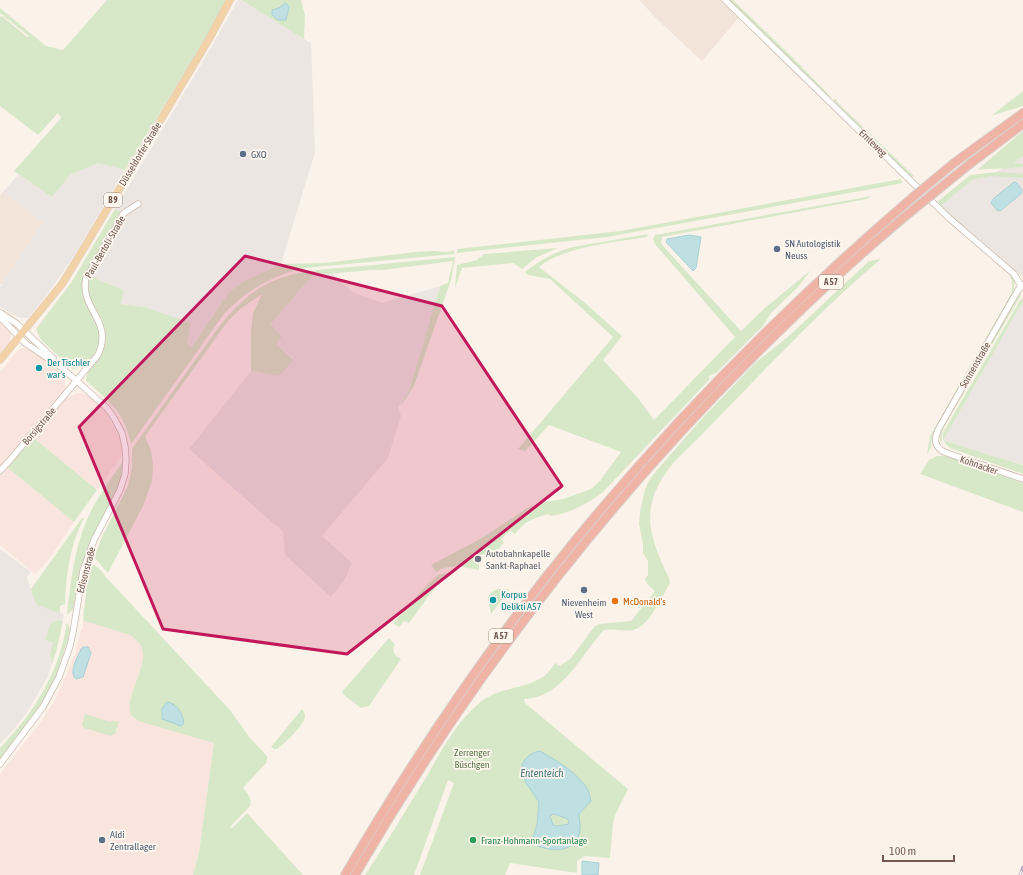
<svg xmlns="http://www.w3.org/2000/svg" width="1023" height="875" font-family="'Asap Condensed',sans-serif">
	<rect width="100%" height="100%" fill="#fbf3e9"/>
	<g fill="#f2e4d8">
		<path d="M639,0H723L740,16L702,61L659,21Z"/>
		<path d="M3,192L43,222L2,284L0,285V196Z"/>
	</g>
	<g fill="#fae5de">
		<path d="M0,321L10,331L11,335L10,341L0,353Z"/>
		<path d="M22,348L28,349L40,357L59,371L65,381V389L63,392L69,397L77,393L86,394L104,410L120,438L123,454L97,490L34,438H32L8,468L74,522L47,562L35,574L0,545V372L18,350Z"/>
		<path d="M83,620L143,638L214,743L199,852L193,875H0V774L40,723L56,698L75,654L81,630L83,629Z"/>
	</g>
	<g fill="#ece6e2">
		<path d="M238,0H241L311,43L315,152L281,264L244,281L229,292L192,347L144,307L120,304L124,290L85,274L119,213V212L115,209L209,51Z"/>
		<path d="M1023,156V277L941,206L972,180L990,176Z"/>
		<path d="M98,162L125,170L72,259L48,293L28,318H21L10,313L0,306V287L43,222L3,192L19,174L52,197L70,175Z"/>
		<path d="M332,273L352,292L382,303L440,286L409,391L398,407L401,416L388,458L322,536L352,563L345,579L331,597L285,555L283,532L189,449L251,371L279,376L294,359L276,344L270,325L313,275Z"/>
		<path d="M1023,301V465L945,441L944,439Z"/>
		<path d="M0,549L31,572L26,577L28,580L33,596L37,604L64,614L56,652L47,678L29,709L14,729L0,744Z"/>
	</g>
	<g fill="#d7e8c8" fill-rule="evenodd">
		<path d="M107,0H226L221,12L125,170L98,163L70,175L52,197L14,171L61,118L58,113L38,135L0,106V17L2,16L27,37L29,36L0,13V8L46,46L63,50Z"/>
		<path d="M241,0H301L305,15L304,39Z"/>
		<path d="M728,0H733L791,56L831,97L828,98Z"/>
		<path d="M1023,91V106L991,116Z"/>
		<path d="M834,99H836L839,104L914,176L912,177L875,143L834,101Z"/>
		<path d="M1023,131V156L1013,163L1023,164V167C1007,169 992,168 977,170Z"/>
		<path d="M998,172L1023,174V178L990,176L972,180L941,206L1023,278L968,232L936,203L970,175Z"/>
		<path d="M901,179L902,183L888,186L607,237L457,253V249L621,231Z"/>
		<path d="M872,196L867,199L662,237L661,243L664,247L741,331L765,308L811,270L797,288L771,313L763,326L716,373L709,376L710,379L603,492C586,505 570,513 550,516L549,514C533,518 525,521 515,534L510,530L501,540L504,542L494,554L476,555L473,559L475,563L479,564V570C464,567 449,563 436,572L431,565L482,538L529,507L544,502L563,499L591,489L600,481L621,452L549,425L525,451L518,449L613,337L550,279L528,275L525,272C540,260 555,252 573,247L648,234L647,237C616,242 562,247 539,267L584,302L622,336L603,360L638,398L654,420L735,337L655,244L653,239L655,235Z"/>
		<path d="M115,209L120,212L85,274C71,308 119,326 91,358C86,365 82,368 73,369L41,340L36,329L71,283Z"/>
		<path d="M558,248L537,257L522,269L513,263L462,268L455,288L457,265L477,260L484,254Z"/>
		<path d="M454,250V254L305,268C273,275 246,290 224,314L131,444C124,411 110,402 86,381C88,360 109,355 105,330C102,311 80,296 90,276L124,290L121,304L144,307L191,323L187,343L192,347L229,292L244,281L281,264L325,263L415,252L434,251L449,252Z"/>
		<path d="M455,257L451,280L414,386L402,404L400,405L409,391L440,286L448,283L453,261L382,270H372L313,275L270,325L282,336L276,344L294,360L279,376L251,371V332L253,313L262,294L240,309L228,321L145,436L151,451L153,465L152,481L143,506L108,573L94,557L102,537L128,486L132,468V449L218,328C231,312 245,296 265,285C294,269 331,269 363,266C394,263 424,260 455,257Z"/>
		<path d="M881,259C807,321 743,395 674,462C639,505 647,532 669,578L670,583C662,596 649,627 633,630C623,632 615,628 604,630C581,654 563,698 524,699L525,703L628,789L616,813L613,823L610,858L585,856L577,861V873L510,863L505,875H420L454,783L448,780L414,875H365C387,842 407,808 428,774C442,750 455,724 477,705C497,686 520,691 541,678C547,675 551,669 555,663L560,666L571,658L595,626L599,624L631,621L655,591L648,585L645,579L648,575V561L643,553V544L639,524L640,512L645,489L650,479L657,470L698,423L755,363L790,335L869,261ZM525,781L589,792L591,801L579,814L580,831L532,839L537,825L539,802Z"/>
		<path d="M1007,270C1015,278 1016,285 1012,295L932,436L931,447L927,454L930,436L1011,294C1014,284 1012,279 1007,270Z"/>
		<path d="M1021,295L944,427L942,433V441H940V437L942,428L1018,296Z"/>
		<path d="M1022,297L1023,301L944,439L945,441L1023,465V474L950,448C945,444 942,440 943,433Z"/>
		<path d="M32,438H34L97,490L74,522L8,468Z"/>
		<path d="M937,456H946L1023,483V512L920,474L929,460Z"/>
		<path d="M124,460L120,483L114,498L99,523L88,550L80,572L73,609L67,615C71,579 75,542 92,509C101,492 113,476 124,460Z"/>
		<path d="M82,518H84C70,545 66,574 65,604L60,606V613L39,606C34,602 33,595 31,589Z"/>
		<path d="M91,565C97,565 103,572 105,576L230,710L250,738L267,756V759L266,763L243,788C248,794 252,798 250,806L230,827L232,828L247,813L303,875H193L199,852L214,743L138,721L131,715C122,690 163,654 130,635L85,621L83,619L88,577Z"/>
		<path d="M450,572L439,582L409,623L404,621L399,627L393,623L428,584L438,575Z"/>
		<path d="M497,589H508L509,590L491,614L488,597L492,592Z"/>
		<path d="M56,620L63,621L56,652L52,664V658L50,656L53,642L45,640L50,624Z"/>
		<path d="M67,622L70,629L67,642L54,682L35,714L0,760V748C34,713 60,671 67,622Z"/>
		<path d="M389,638L395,644L393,649L395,655L401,659L369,706L361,708L345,696L342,692Z"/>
		<path d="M302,709C304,712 306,715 305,718C301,728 285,743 277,749H274L271,747Z"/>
		<path d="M85,714L111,722L112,720L119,722L115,734L111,736L84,728L82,725Z"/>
		<path d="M553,814L568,819L569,824L557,826L553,825L550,818Z"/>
	</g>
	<g fill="#bfe0e3" stroke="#a6d0d4" fill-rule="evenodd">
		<path d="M286,3L289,7L286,20H278L272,15V10L279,8Z"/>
		<path d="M1014,182L1017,183L1022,190L1021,194L1000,211L997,210L991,203L993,199Z"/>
		<path d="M689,235L701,237L696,268L693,271L666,242L667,239Z"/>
		<path d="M83,647H88L91,653L83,677L76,679C68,672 78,657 81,649Z"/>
		<path d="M168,702C178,705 182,713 184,723L181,726L162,719V709L166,703Z"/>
		<path d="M540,751C556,760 581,775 589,792C590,795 590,799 591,801L579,814C579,819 581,825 580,830C580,834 577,839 575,842C564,854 547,850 533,844L532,840L537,825L539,802L525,781L522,764C527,756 531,753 540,751ZM554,814L568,819L569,824L557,826L553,825L550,816Z"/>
		<path d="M582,861L599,863L598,875H582Z"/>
	</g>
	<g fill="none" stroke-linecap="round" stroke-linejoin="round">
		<g stroke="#ccbbb0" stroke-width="7">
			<g id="minor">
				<path d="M725,0L949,218L1014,274L1021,286"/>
				<path d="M1023,285L1018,290L938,430C934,440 934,446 944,452L1023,479"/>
				<path d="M1,313L17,324L53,358"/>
				<path d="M0,317L25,343L61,367L107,408L114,418L122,433L125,447L126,459L125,474L120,490L94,540L83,571L73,632L70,646L59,677L43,707L0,764"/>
				<path d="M0,471L11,459L98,355C114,320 79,309 86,278L124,213L138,204"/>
			</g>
		</g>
		<g stroke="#d8d1ce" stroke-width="8">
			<path id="major" d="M0,360L62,284L75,263L209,39L230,0"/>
		</g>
		<g stroke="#d8d1ce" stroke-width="10">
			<g id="highway">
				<path d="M954,163L1023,113"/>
				<path d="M971,163L1023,124"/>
				<path d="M345,875C414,757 491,643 578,537C679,414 792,301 913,197"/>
				<path d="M355,875C465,686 598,512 753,357C806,304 861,252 919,205"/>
			</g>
		</g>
		<use href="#minor" stroke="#fff" stroke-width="5.5"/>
		<use href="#major" stroke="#f3d2a8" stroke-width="7"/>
		<use href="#highway" stroke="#efb4a6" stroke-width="8"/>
		<g stroke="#b5a8c4" stroke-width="3">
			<path id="rail" d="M1020,875L1023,867"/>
		</g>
		<use href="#rail" stroke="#fef7ef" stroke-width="1.5" stroke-dasharray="4.5" stroke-linecap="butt"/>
		<g stroke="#d8d1ce" stroke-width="10" stroke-linecap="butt">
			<g id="highway-bridge">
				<path d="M913,197L954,163"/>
				<path d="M919,205L971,163"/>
			</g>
		</g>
		<use href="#highway-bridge" stroke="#efb4a6" stroke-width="8"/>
	</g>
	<path fill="#c2185b" fill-opacity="0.2" stroke="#c2185b" stroke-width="3" stroke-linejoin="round" d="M245,256L442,306L562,486L347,654L163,629L79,427Z"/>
	<g fill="#5c6f8a" stroke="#fef7ef" stroke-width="1.5">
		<circle cx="243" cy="154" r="4"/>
		<circle cx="777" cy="249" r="4"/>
		<circle cx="584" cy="590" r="4"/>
		<circle cx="102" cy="840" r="4"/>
	</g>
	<g fill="#0f9aa8" stroke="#fef7ef" stroke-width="1.5">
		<circle cx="39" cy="368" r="4"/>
		<circle cx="493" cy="600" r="4"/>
	</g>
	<circle fill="#6b7280" stroke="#fef7ef" stroke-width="1.5" cx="478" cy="559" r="4"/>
	<circle fill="#e8710a" stroke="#fef7ef" stroke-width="1.5" cx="615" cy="601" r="4"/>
	<circle fill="#2e9e5b" stroke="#fef7ef" stroke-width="1.5" cx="473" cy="840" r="4"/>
	<g text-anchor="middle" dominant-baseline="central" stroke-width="3.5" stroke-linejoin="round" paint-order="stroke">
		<g fill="#fef7ef" stroke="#9d887f" stroke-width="1">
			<rect x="104" y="193" width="18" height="14" rx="3"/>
			<rect x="819" y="275" width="24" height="14" rx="3"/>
			<rect x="489" y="629" width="24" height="14" rx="3"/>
		</g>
		<g font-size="9" font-weight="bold" fill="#73594f">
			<text x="113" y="200">B 9</text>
			<text x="831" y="282">A 57</text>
			<text x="501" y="636">A 57</text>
		</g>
		<g font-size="10" fill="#73594f" stroke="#fef7ef">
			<text transform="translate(873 143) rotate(44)">Ernteweg</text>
			<text transform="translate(140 154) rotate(-59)">Düsseldorfer Straße</text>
			<text transform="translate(105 247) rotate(-60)">Paul-Bertoli-Straße</text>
			<text transform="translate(975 365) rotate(-60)">Sonnenstraße</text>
			<text transform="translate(39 426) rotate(-50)">Borsigstraße</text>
			<text transform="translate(979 465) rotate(19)">Kohnacker</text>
			<text transform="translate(86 570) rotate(-75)">Edisonstraße</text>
		</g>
		<g font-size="10" fill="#4e5e75" stroke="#fef7ef" text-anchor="start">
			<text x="251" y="154">GXO</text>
			<text x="785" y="243">SN Autologistik<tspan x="785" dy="12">Neuss</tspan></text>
			<text x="584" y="602" text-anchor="middle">Nievenheim<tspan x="584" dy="12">West</tspan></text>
			<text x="110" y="834">Aldi<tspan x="110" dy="12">Zentrallager</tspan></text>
		</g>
		<g font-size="10" fill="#0d838f" stroke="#fef7ef" text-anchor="start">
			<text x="47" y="362">Der Tischler<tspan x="47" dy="12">war's</tspan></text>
			<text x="501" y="594">Korpus<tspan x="501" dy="12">Delikti A57</tspan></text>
		</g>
		<g font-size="10" fill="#5b616d" stroke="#fef7ef" text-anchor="start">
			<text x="486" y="553">Autobahnkapelle<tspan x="486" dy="12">Sankt-Raphael</tspan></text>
		</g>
		<g font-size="10" fill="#c56008" stroke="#fef7ef" text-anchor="start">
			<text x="623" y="601">McDonald's</text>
		</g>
		<g font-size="10" fill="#597848" stroke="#fef7ef">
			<text x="472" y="752">Zerrenger<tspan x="472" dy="12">Büschgen</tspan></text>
		</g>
		<g font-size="10" fill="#27864d" stroke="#fef7ef" text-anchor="start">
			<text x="481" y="840">Franz-Hohmann-Sportanlage</text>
		</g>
		<g font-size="11" font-style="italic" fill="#47787e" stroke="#fef7ef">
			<text x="542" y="773">Ententeich</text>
		</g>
	</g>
	<path d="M883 855v6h71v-6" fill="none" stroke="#73594f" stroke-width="2"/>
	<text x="889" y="855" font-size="12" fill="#73594f" stroke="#fef7ef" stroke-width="3" paint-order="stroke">100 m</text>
</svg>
